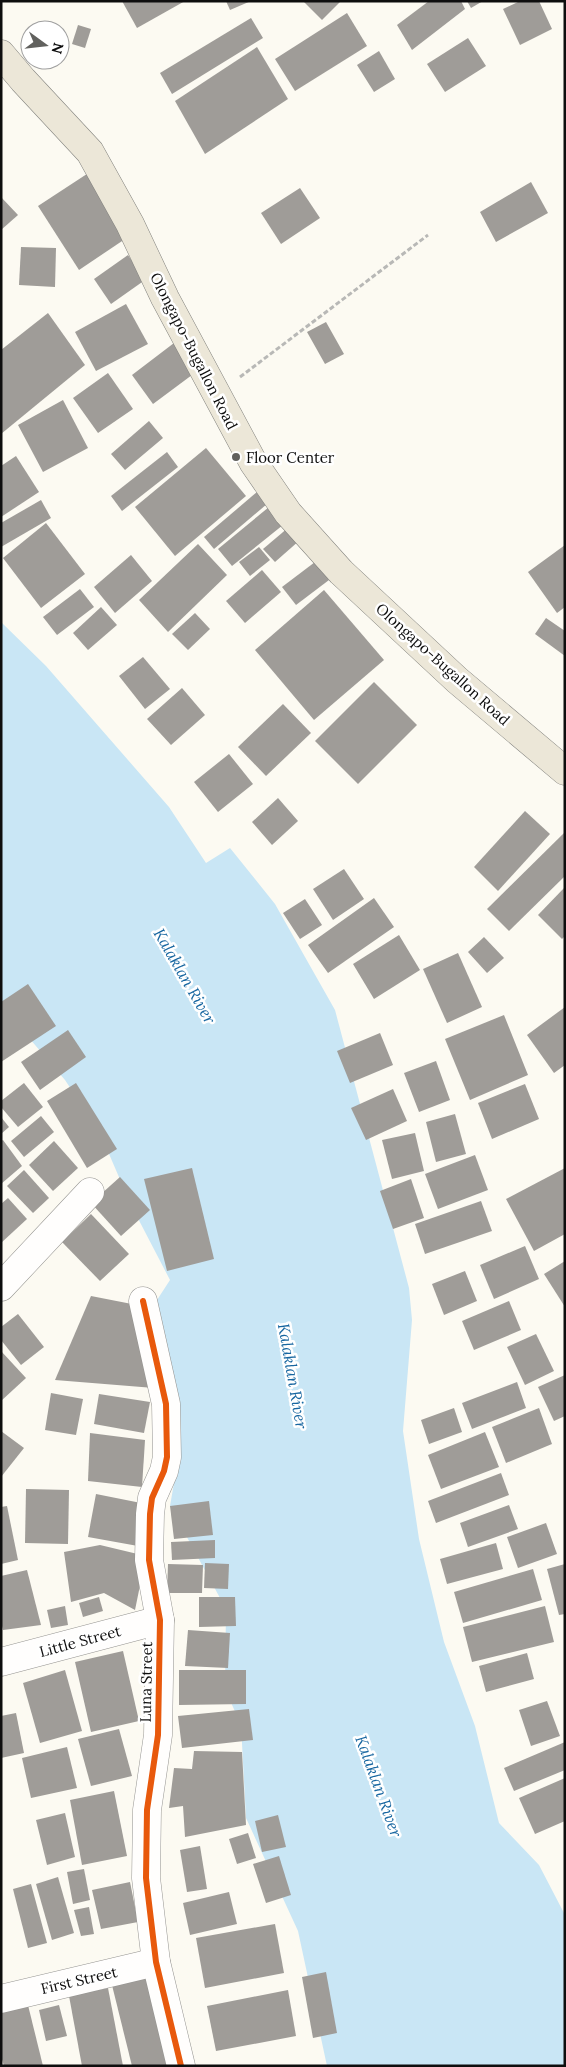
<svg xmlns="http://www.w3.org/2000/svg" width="566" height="2067" font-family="Lora,serif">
	<rect width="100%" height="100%" fill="#fcfaf2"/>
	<path fill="#c9e6f5" d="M1,622L46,666L169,807L206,863L230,848L275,904L335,1010L409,1288L412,1320L403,1431L419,1539L444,1642L475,1726L499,1823L539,1865L565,1915V2066H327L298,1931L246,1818L241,1725L225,1689L226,1609L170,1506L178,1460L157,1300L170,1280L131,1205L100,1133L65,1080L6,1011L1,1014Z"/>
	<g fill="#9f9c98">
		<path d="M122,1H185L137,28Z"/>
		<path d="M226,1H251L230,10Z"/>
		<path d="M303,1H341L322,20Z"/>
		<path d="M429,1H461L465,9L412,50L397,25Z"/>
		<path d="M467,1H483L471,8Z"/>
		<path d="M520,1H539L552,29L520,45L503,9Z"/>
		<path d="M347,13L367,46L295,91L275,59Z"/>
		<path d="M251,18L263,38L172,94L160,73Z"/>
		<path d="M78,25L91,29L85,48L72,44Z"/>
		<path d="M468,38L486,66L445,92L427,64Z"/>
		<path d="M257,47L288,99L205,154L175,101Z"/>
		<path d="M379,51L395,79L374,92L357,65Z"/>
		<path d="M93,170L134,233L79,270L38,206Z"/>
		<path d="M531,182L548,213L496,242L480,212Z"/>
		<path d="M300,188L320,218L281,244L261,213Z"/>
		<path d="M1,197L18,215L1,230Z"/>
		<path d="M21,247L56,248L55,287L19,285Z"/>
		<path d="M128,255L145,280L111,304L94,279Z"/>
		<path d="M126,304L148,344L96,371L75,332Z"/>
		<path d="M48,313L85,365L1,434V350Z"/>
		<path d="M326,322L344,354L325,364L307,332Z"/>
		<path d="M174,343L196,372L153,404L132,375Z"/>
		<path d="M108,373L133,409L98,433L73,398Z"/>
		<path d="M63,400L88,448L43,472L18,425Z"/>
		<path d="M149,421L163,438L125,470L111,454Z"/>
		<path d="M206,448L246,496L175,556L135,507Z"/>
		<path d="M167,452L178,467L122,511L111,496Z"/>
		<path d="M16,456L39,492L1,517V466Z"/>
		<path d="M257,492L267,504L214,549L204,537Z"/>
		<path d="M41,500L51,518L1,547V523Z"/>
		<path d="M269,507L283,525L232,566L218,549Z"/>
		<path d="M46,523L85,574L41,608L3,558Z"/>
		<path d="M289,527L300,540L275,562L263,549Z"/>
		<path d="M198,544L227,575L168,632L139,600Z"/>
		<path d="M565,545V607L557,613L528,572Z"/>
		<path d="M259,547L270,560L250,576L239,562Z"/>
		<path d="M131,555L152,581L115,613L94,587Z"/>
		<path d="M315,562L329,580L296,605L282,587Z"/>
		<path d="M262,570L281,592L245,623L226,601Z"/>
		<path d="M80,589L94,607L57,635L43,617Z"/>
		<path d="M324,590L384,660L314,720L255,650Z"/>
		<path d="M101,607L117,625L88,650L73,633Z"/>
		<path d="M195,613L210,629L188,650L172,634Z"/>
		<path d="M546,618L565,631V656L535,634Z"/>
		<path d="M143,657L170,689L145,709L119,676Z"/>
		<path d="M374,682L417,725L358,784L315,741Z"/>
		<path d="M182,688L205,715L171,745L147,719Z"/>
		<path d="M283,704L311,733L266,776L238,747Z"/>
		<path d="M229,754L253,784L218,812L194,782Z"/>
		<path d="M278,798L298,821L272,845L252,822Z"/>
		<path d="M525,811L550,834L498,891L474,867Z"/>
		<path d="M565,832V876L509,931L487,909Z"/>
		<path d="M344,869L364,899L333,920L313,889Z"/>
		<path d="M565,887V936L562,939L538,915Z"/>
		<path d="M374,898L394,927L328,973L308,945Z"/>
		<path d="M305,899L322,925L300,939L283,913Z"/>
		<path d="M399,935L420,970L374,999L353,964Z"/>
		<path d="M484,937L504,958L487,973L468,952Z"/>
		<path d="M458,953L482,1007L447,1023L423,969Z"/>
		<path d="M28,984L56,1026L1,1062V1002Z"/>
		<path d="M565,1007V1065L554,1073L527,1035Z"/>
		<path d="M504,1015L528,1075L470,1100L445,1039Z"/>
		<path d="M68,1030L86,1057L40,1090L21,1062Z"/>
		<path d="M380,1033L393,1065L350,1083L337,1051Z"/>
		<path d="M436,1061L450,1100L419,1112L404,1073Z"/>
		<path d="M24,1083L43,1107L18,1127L1,1107V1101Z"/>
		<path d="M76,1083L117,1149L87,1168L47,1101Z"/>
		<path d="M525,1084L539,1119L492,1139L478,1103Z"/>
		<path d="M393,1089L407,1121L366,1140L351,1108Z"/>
		<path d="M455,1114L466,1154L436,1162L426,1122Z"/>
		<path d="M41,1116L54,1132L24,1157L11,1141Z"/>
		<path d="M1,1117L9,1127L1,1134Z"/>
		<path d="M415,1133L424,1171L392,1179L382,1140Z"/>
		<path d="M3,1140L22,1166L1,1184V1141Z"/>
		<path d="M54,1141L78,1168L53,1191L29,1165Z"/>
		<path d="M475,1155L488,1190L438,1209L425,1174Z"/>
		<path d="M192,1168L214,1259L167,1271L144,1179Z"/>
		<path d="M565,1168V1234L534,1251L506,1199Z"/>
		<path d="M24,1170L49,1198L33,1213L7,1186Z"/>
		<path d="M120,1177L150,1210L121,1236L91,1203Z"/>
		<path d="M411,1179L424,1218L393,1229L380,1191Z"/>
		<path d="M8,1198L27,1219L1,1243V1204Z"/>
		<path d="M481,1201L492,1231L425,1254L415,1224Z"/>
		<path d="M91,1214L129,1254L100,1281L62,1242Z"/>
		<path d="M525,1246L539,1279L494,1299L480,1265Z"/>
		<path d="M565,1261V1307L544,1274Z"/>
		<path d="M465,1271L477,1301L444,1315L432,1284Z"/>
		<path d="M91,1296L142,1306L154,1388L55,1380Z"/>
		<path d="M509,1301L521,1330L474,1350L462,1321Z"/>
		<path d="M18,1314L44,1347L21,1365L1,1340V1327Z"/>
		<path d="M536,1334L554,1371L525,1385L507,1347Z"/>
		<path d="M1,1351L26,1378L1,1401Z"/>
		<path d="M565,1375V1416L554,1421L538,1387Z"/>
		<path d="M517,1382L526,1408L472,1429L462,1403Z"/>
		<path d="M51,1393L83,1399L76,1435L45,1430Z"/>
		<path d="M99,1394L150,1402L144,1433L94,1424Z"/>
		<path d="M454,1408L462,1432L429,1444L421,1420Z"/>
		<path d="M539,1408L552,1444L506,1463L492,1427Z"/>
		<path d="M1,1431L24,1448L1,1477Z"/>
		<path d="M485,1432L499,1467L441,1489L428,1455Z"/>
		<path d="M90,1433L145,1440L142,1487L88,1481Z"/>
		<path d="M501,1473L509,1495L436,1523L428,1501Z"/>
		<path d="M26,1489L69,1490L68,1544L25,1543Z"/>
		<path d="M96,1494L146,1504L138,1546L88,1537Z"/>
		<path d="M209,1501L213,1535L174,1539L170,1506Z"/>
		<path d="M509,1505L518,1529L468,1547L460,1523Z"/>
		<path d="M7,1506L18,1560L1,1564V1507Z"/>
		<path d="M546,1523L557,1554L518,1568L507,1537Z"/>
		<path d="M215,1540V1558L172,1560L171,1542Z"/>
		<path d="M496,1543L503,1569L447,1584L440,1559Z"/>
		<path d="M100,1545L146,1556L135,1610L104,1593L71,1602L64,1552Z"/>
		<path d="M205,1563L229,1564L228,1589L204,1588Z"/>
		<path d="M168,1564L203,1565L202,1593H167Z"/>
		<path d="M565,1564V1614L559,1615L547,1569Z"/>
		<path d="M533,1569L542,1600L463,1623L454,1592Z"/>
		<path d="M27,1570L41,1625L3,1630L1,1622V1576Z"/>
		<path d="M99,1597L103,1611L83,1617L79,1603Z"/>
		<path d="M199,1597H235L236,1626L199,1627Z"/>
		<path d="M65,1606L68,1625L51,1628L47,1610Z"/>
		<path d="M545,1606L554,1642L472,1662L463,1627Z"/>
		<path d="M188,1630L230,1633L228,1668L185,1666Z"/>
		<path d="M123,1651L139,1721L91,1732L75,1662Z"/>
		<path d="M527,1653L534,1679L486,1692L479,1666Z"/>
		<path d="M65,1670L82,1731L40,1743L23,1683Z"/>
		<path d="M179,1670H246V1704L179,1705Z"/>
		<path d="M547,1701L560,1736L531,1746L519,1710Z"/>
		<path d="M249,1709L253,1740L182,1748L178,1716Z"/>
		<path d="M16,1713L24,1753L1,1758V1716Z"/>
		<path d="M119,1729L132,1776L91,1786L78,1739Z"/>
		<path d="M565,1742V1770L514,1791L504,1768Z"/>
		<path d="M67,1747L77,1788L31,1798L22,1758Z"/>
		<path d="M194,1751L242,1752L246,1825L185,1837L183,1806L169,1808L174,1768L192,1769Z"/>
		<path d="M565,1778V1821L535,1834L519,1798Z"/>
		<path d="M114,1791L127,1856L82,1865L70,1800Z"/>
		<path d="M65,1813L75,1857L47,1865L36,1820Z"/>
		<path d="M278,1815L286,1847L262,1852L255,1821Z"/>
		<path d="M248,1833L256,1858L237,1864L229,1839Z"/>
		<path d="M200,1846L207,1889L187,1892L180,1850Z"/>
		<path d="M279,1856L291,1895L266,1903L253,1864Z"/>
		<path d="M84,1869L90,1900L73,1904L67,1872Z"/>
		<path d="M58,1877L74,1933L52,1940L36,1884Z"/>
		<path d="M130,1882L138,1922L101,1929L92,1890Z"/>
		<path d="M31,1884L47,1943L28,1948L13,1889Z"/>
		<path d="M229,1892L237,1924L190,1935L183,1903Z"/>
		<path d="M89,1907L94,1934L81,1936L74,1910Z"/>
		<path d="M275,1924L284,1973L205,1988L196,1938Z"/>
		<path d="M154,1965L179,2066H132L110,1977Z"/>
		<path d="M326,1972L337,2033L313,2038L302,1977Z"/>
		<path d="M108,1988L123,2066H82L69,1996Z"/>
		<path d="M288,1990L296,2036L216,2051L207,2006Z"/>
		<path d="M26,1997L43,2066H4L1,2056V2003Z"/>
		<path d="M59,2005L67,2036L46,2041L39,2010Z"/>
	</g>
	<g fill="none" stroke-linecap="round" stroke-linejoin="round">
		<g stroke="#959491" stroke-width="29">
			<g id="street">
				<path d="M1,1287L90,1192"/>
				<path d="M143,1301L166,1404L167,1457L164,1471L152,1498L150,1514L149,1560L160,1620L158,1735L147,1810L146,1878L156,1962L181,2066"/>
				<path d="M1,1662L160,1620"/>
				<path d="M1,1999L156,1962"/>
			</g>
		</g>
		<g stroke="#82827e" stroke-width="29">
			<path id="primary" d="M1,54L23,80L90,152L130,224L165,298L253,462L288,513L341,572L457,680L565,771"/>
		</g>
		<path stroke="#b8b8b6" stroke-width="3" stroke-dasharray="5 2.5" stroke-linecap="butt" d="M240,377L428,235"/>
		<use href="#street" stroke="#fffefd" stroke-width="28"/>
		<use href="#primary" stroke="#ece7d8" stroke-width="28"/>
		<g stroke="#fff" stroke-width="9">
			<path id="cycleway" d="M143,1301L166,1404L167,1457L164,1471L152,1498L150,1514L149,1560L160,1620L158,1735L147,1810L146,1878L156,1962L181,2066"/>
		</g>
		<use href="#cycleway" stroke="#e8590c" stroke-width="6"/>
	</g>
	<circle fill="#61615e" stroke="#fff" stroke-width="2" cx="236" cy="457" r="5"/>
	<g text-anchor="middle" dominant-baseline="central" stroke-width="5" stroke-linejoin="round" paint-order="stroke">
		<g font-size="15" fill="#0e0e0e" stroke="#fff">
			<text transform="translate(194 351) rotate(63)">Olongapo-Bugallon Road</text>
			<text transform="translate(443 664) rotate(42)">Olongapo-Bugallon Road</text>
			<text transform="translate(80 1641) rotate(-15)">Little Street</text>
			<text transform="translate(146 1682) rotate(-89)">Luna Street</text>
			<text transform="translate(79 1980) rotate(-13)">First Street</text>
		</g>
		<g font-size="15" fill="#0e0e0e" stroke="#fff" text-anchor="start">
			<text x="246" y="457">Floor Center</text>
		</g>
		<g font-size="16" font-style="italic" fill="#1766a0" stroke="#fff">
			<text transform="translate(185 976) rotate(60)">Kalaklan River</text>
			<text transform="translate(293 1376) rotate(80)">Kalaklan River</text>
			<text transform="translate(379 1786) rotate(70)">Kalaklan River</text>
		</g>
	</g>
	<rect width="566" height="2067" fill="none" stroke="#0e0e0e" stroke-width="5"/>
	<g transform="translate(45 45) rotate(105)"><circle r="24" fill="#ffffff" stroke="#9f9f9f"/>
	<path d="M0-4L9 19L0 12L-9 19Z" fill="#61615e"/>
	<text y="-8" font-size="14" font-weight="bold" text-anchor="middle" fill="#0e0e0e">N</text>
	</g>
</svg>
